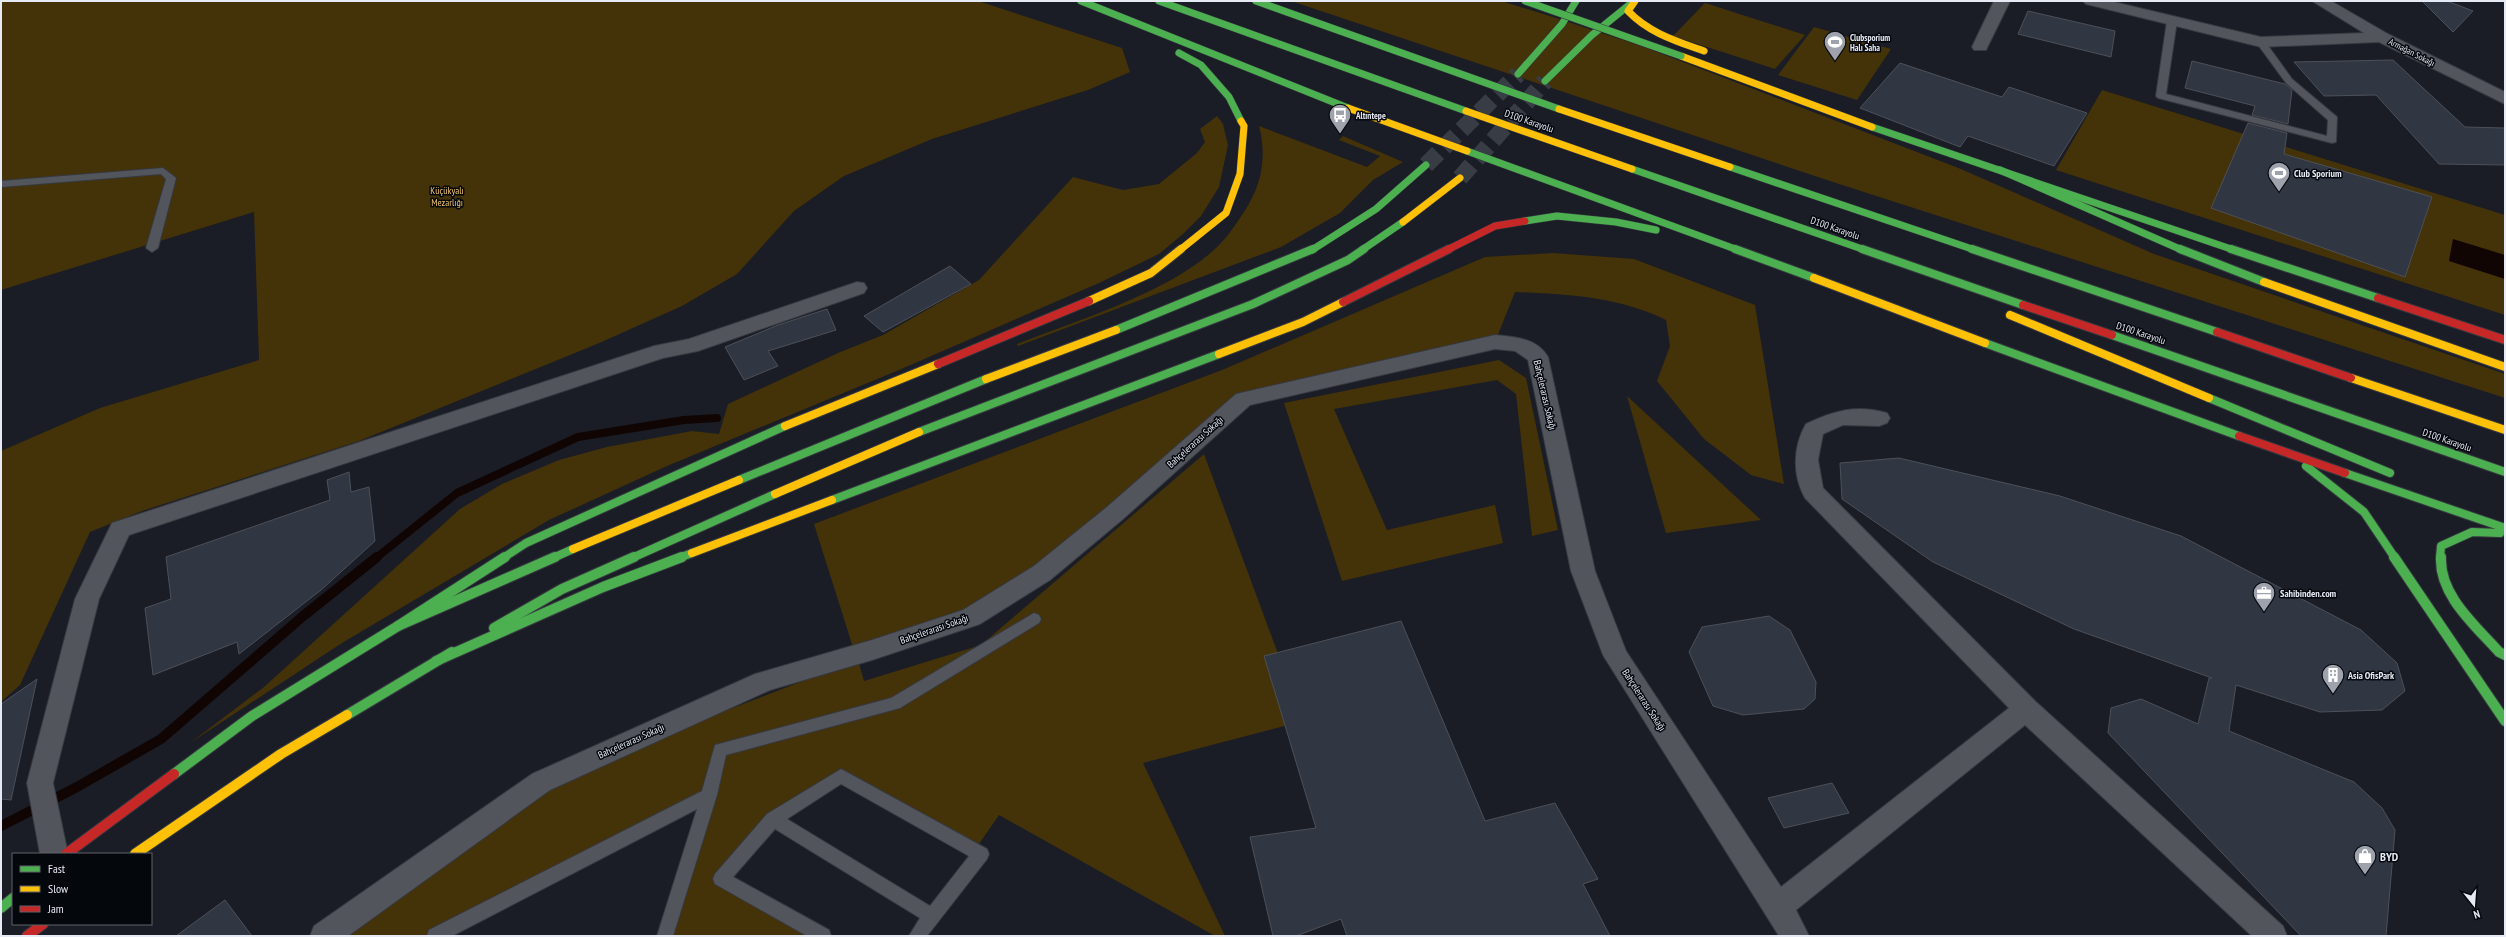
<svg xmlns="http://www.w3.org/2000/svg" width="2506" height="937" font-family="'PT Sans Narrow',sans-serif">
	<rect width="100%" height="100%" fill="#1a1d25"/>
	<g fill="#443209">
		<path d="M1,1H978L1122,48L1130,72L1088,90L932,139L844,176L794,211L737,274L682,306L597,344L359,441L142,511L90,532L20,685L1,702V451L100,408L259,360L254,212L1,290Z"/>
		<path d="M1291,1H1501L1553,17L1644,47L1961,169L2154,254L2505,374V398L1836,183Z"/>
		<path d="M1705,3L1805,35L1775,69L1673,36Z"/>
		<path d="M1814,27L1891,49L1857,100L1778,75Z"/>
		<path d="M2102,90L2505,215V315L2056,170Z"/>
		<path d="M1217,116L1223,124L1228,145L1219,187L1201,216L1183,234L1159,254L1099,283L899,370L667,466L549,520L342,643L190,743L264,687L460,509L502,484L559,460L607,447L692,431L719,434L728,404L838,353L883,335L979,280L1073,177L1123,190L1159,184L1197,153L1205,142L1200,129Z"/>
		<path d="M1259,126L1367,167L1380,156L1339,140L1343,136L1403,162L1373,180L1340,213L1281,247L1018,346L1017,344C1078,320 1170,292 1216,248C1227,238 1236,224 1244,212C1262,185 1267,157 1259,126Z"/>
		<path d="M1553,253L1634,259L1755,305L1784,484L1751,475L1704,439L1657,381L1670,346L1666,320C1619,297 1567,294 1515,292L1495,342L1243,399L971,617L858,660L864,681L981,645L1204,454L1303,721L1143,763L1225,936H1215L999,815L979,844L841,776L773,819L724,878L824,936H673L709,796L435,936H328L541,782L857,660L814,524L1222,370L1485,257Z"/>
		<path d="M1499,360L1526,378L1558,530L1532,536L1516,394L1497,380L1334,409L1387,530L1495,505L1503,543L1342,581L1284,403Z"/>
		<path d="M1627,396L1761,520L1666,533Z"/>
	</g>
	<path fill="#100503" d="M2453,239L2505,255V279L2449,261Z"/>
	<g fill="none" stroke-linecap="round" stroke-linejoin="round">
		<path stroke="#100503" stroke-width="8" d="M376,558L457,493L578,437L684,420L717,418"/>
		<path stroke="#100503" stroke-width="10" d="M1,826L77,787L161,739L302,617L377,557"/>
	</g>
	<g fill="#313643" stroke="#4d5057">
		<path d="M2422,1H2447L2473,11L2453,32Z"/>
		<path d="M2028,11L2115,31L2111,57L2018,34Z"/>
		<path d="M2393,60L2465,127L2505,128V165L2439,164L2376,95L2324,96L2294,62Z"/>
		<path d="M2192,61L2285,84L2292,90L2288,124L2252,115L2255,106L2185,88Z"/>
		<path d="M1900,63L2002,97L2009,87L2087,113L2054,166L1968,136L1960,147L1860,108Z"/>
		<path d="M2248,123L2287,133L2284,154L2432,197L2405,277L2211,208Z"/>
		<path d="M950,266L971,284L883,332L864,316Z"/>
		<path d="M827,309L836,330L768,351L778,366L744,380L725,347L778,325Z"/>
		<path d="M1899,458L2060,496L2181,536L2361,630L2397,663L2405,691L2382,710L2320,712L2236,685L2229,731L2354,782L2382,808L2395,830L2386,936H2301L2108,733L2111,708L2141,699L2198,724L2209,678H2212L2074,629L1933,562L1842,499L1840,463Z"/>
		<path d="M349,472L351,492L369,487L375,541L321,590L239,654L237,642L153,675L145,608L171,599L166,557L330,500L327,480Z"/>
		<path d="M1769,616L1790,630L1816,682L1815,699L1804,709L1743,715L1713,706L1689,652L1702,627Z"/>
		<path d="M1401,621L1485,821L1555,803L1598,879L1583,884L1610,936H1347L1341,919L1296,936H1273L1250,837L1316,828L1264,656Z"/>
		<path d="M37,679L11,800L1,799V704Z"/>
		<path d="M1832,783L1849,813L1784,828L1768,798Z"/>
		<path d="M225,900L252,936H176Z"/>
	</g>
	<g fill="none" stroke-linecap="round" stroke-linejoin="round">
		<g stroke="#383c44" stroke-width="17" stroke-dasharray="17 8" stroke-linecap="butt">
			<path d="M1426,165L1518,74"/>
			<path d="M1460,178L1545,81"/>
		</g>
		<g stroke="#363940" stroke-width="2">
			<g id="lane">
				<path d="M2172,18L2177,21L2166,94L2327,136L2328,120L2286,83L2256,42L2264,40L2292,79L2337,117L2336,142L2332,143L2158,98L2156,96L2167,21Z"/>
				<path d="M163,168L176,178L158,248L152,252L146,248L166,179L161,174L1,187V181Z"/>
				<path d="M1034,613L1039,615L1041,619L1039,623L900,708L726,755L717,795L673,936H657L697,809L452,936H427L429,930L702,791L715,745L891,698Z"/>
				<path d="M841,769L987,849L989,854L987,859L927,936H909L920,918L775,829L733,877L829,930L831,936H807L715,884L713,879L715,874L767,814ZM841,784L969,856L930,906L787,819Z"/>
			</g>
		</g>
		<g stroke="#363940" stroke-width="2">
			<g id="street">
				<path d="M1994,1H2010L1986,50H1974L1972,47Z"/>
				<path d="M2083,1H2110L2261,37L2364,33L2312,1H2331L2388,34L2505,92V104L2379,42L2261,47L2086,4Z"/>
				<path d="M857,282L864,283L867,288L864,293L698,351L663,358L129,535L99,599L53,783L68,854H40L27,783L75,599L112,523L654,346L689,339Z"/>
				<path d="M1495,335C1515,337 1537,338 1548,357L1595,571L1626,651L1781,887L2009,708L1805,498C1792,475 1793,446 1806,424C1833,411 1856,404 1887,413L1890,418L1887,423L1879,426L1843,425L1823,434L1818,460L1823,488L2035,701L2283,926L2287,936H2252L2025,725L1796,910L1809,936H1779L1603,655L1571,571L1528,360L1515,351L1495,349L1250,405L1123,519L1050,580L980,624L872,660L770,690L550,790L348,936H310L314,926L532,774L755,674L872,640L963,610L1034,566L1107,507L1236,394Z"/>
			</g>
		</g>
		<g stroke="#363940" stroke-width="8">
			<g id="fast-far2">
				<path d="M1081,1L1348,108"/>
				<path d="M1159,1L1466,111"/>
				<path d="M1256,1L1559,109"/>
				<path d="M1179,53L1201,65L1229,97L1241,121"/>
				<path d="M1518,74L1562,24L1576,1"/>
				<path d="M1545,81L1592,35L1634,1"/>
				<path d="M1872,127L2234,250"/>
				<path d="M1467,151L1738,250"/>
				<path d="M1730,167L1975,250"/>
				<path d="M1632,169L1865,250"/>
				<path d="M2000,170L2182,250"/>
				<path d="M1525,221L1557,216L1616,222L1656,230"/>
				<path d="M1312,250L1376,209L1426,165"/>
				<path d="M1362,250L1403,222"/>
			</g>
		</g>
		<g stroke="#363940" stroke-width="10">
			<g id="fast-far1">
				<path d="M1735,249L1814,278"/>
				<path d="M1862,249L2023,305"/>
				<path d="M1972,249L2217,332"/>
				<path d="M2180,249L2264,282"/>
				<path d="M2231,249L2378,298"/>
				<path d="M1116,330L1313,249"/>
				<path d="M2112,335L2505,472"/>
				<path d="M1985,343L2239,436"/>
				<path d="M2209,398L2390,473"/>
				<path d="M919,432L1253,304L1348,260L1364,249"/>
				<path d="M2306,466L2364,512L2395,558"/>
				<path d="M2345,473L2505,528"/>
				<path d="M739,480L986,379"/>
				<path d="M832,500L1219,354"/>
				<path d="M503,558L526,543L785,426"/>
				<path d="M553,558L573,549"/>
				<path d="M632,558L775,494"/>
				<path d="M679,558L692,553"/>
				<path d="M2440,558L2441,546L2472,532L2500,533"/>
			</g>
		</g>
		<g stroke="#363940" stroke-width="12">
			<g id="fast">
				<path d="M2394,557L2505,721"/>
				<path d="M2441,557C2439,595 2475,625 2499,652L2505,655"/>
				<path d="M398,626L505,557"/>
				<path d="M494,628L562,589L634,557"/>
				<path d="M436,661L603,587L682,557"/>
				<path d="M347,715L452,652"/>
				<path d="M174,774L252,716L398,626L555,557"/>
				<path d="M1,908L13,898"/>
			</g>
		</g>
		<g stroke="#363940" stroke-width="8">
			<g id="slow-far2">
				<path d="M1635,1L1628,11C1649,33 1676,41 1704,51"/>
				<path d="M1681,56L1872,127"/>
				<path d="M1348,108L1467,151"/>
				<path d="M1559,109L1730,167"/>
				<path d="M1466,111L1632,169"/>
				<path d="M1403,222L1460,178"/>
				<path d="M1180,250L1226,213L1240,174L1244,126L1241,121"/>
			</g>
		</g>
		<g stroke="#363940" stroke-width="10">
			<g id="slow-far1">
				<path d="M1814,278L1985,343"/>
				<path d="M2264,282L2505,367"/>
				<path d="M1089,301L1151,273L1181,249"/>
				<path d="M2010,315L2209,398"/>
				<path d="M1219,354L1303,322L1343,302"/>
				<path d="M2351,378L2505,430"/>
				<path d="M986,379L1116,330"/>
				<path d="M785,426L938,364"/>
				<path d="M775,494L919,432"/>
				<path d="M573,549L739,480"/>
				<path d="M692,553L832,500"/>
			</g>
		</g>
		<g stroke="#363940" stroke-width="12">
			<path id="slow" d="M135,854L281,754L347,715"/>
		</g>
		<g stroke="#363940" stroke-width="8">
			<path id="jam-far2" d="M1447,250L1495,226L1525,221"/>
		</g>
		<g stroke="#363940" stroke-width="10">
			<g id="jam-far1">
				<path d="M2378,298L2505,340"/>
				<path d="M1343,302L1449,249"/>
				<path d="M2023,305L2112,335"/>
				<path d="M2217,332L2351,378"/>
				<path d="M938,364L1089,301"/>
				<path d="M2239,436L2345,473"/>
			</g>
		</g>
		<g stroke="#363940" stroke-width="12">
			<g id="jam">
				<path d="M66,854L174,774"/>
				<path d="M27,936L43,924"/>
			</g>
		</g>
		<use href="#lane" fill="#52565c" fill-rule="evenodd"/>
		<use href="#street" fill="#52565c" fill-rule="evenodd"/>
		<use href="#fast-far2" stroke="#4caf50" stroke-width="7"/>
		<use href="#fast-far1" stroke="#4caf50" stroke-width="8"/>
		<use href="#fast" stroke="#4caf50" stroke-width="10"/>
		<use href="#slow-far2" stroke="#ffc107" stroke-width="7"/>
		<use href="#slow-far1" stroke="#ffc107" stroke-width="8"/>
		<use href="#slow" stroke="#ffc107" stroke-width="10"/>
		<use href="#jam-far2" stroke="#c62828" stroke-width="7"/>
		<use href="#jam-far1" stroke="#c62828" stroke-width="8"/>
		<use href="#jam" stroke="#c62828" stroke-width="10"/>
		<g stroke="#363940" stroke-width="8" stroke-linecap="butt">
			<path id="fast-bridge" d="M1525,1L1681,56"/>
		</g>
		<use href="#fast-bridge" stroke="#4caf50" stroke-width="7"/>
	</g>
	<defs>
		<g id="stadium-pin" transform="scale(1.15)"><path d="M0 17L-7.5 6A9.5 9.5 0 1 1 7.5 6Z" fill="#9ea2ac" stroke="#04070c"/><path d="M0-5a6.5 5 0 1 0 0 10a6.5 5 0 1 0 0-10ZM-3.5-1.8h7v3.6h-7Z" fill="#fff"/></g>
		<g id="bus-pin" transform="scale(1.15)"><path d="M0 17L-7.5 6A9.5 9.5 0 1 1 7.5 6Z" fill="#9ea2ac" stroke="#04070c"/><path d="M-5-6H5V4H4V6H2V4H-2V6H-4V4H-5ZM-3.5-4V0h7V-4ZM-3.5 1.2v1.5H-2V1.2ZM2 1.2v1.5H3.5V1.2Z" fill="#fff"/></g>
		<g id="office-pin" transform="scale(1.15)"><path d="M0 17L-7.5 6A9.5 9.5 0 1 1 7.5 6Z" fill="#9ea2ac" stroke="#04070c"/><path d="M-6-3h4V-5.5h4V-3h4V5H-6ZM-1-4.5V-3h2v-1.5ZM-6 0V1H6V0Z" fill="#fff"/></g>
		<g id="building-pin" transform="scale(1.15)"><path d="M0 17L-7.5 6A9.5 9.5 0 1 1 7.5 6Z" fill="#9ea2ac" stroke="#04070c"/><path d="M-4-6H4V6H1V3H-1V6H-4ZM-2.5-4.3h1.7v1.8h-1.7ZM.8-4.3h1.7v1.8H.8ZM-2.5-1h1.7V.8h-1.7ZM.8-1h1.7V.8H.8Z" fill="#fff"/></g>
		<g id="shop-pin" transform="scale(1.15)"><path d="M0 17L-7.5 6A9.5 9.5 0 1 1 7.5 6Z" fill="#9ea2ac" stroke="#04070c"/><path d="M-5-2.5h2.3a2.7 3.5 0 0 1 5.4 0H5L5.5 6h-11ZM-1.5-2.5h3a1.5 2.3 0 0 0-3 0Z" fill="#fff"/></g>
	</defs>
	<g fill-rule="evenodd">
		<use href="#stadium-pin" x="1835" y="42"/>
		<use href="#bus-pin" x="1340" y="115"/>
		<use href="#stadium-pin" x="2279" y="173"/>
		<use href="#office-pin" x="2264" y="593"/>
		<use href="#building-pin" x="2333" y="675"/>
		<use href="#shop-pin" x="2365" y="856"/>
	</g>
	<g text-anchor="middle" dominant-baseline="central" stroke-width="3" stroke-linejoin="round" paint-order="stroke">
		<g font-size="9" font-weight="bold" fill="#e5eaf4" stroke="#04070c" text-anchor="start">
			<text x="1850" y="37">Clubsporium<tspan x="1850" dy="10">Halı Saha</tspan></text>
			<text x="1356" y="115">Altıntepe</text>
		</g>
		<g font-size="9" fill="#e5eaf4" stroke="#04070c">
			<text transform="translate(2412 52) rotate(27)">Armağan Sokağı</text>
		</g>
		<g font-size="10" fill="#e5eaf4" stroke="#04070c">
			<text transform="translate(1529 121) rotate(19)">D100 Karayolu</text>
			<text transform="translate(1835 228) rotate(19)">D100 Karayolu</text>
			<text transform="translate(2141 333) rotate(18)">D100 Karayolu</text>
			<text transform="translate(1545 395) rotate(77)">Bahçelerarası Sokağı</text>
			<text transform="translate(2447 440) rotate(19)">D100 Karayolu</text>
			<text transform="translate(1195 442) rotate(-42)">Bahçelerarası Sokağı</text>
			<text transform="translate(934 629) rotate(-19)">Bahçelerarası Sokağı</text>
			<text transform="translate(1644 700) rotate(57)">Bahçelerarası Sokağı</text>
			<text transform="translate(631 741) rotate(-24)">Bahçelerarası Sokağı</text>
		</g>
		<g font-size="10" font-weight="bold" fill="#e5eaf4" stroke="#04070c" text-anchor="start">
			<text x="2294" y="173">Club Sporium</text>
			<text x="2280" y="593">Sahibinden.com</text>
			<text x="2348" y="675">Asia OfisPark</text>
		</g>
		<g font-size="10" fill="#f3c66f" stroke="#04070c">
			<text x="447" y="190">Küçükyalı<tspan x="447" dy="12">Mezarlığı</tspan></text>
		</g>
		<g font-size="12" font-weight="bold" fill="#e5eaf4" stroke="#04070c" text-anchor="start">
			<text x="2380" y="856">BYD</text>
		</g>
	</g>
	<rect width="2506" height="937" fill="none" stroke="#e5eaf4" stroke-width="4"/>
	<rect x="12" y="853" width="140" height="72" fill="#04070c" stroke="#5e6269"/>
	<rect x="20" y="866" width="20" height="6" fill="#4caf50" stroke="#5e6269"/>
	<text x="48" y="873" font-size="12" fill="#e5eaf4">Fast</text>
	<rect x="20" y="886" width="20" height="6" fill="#ffc107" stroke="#5e6269"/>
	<text x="48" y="893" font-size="12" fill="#e5eaf4">Slow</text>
	<rect x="20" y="906" width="20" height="6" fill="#c62828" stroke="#5e6269"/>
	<text x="48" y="913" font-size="12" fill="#e5eaf4">Jam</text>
	<g transform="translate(2474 905) rotate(163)" stroke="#04070c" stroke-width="3" paint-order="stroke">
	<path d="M0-3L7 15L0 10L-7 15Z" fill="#e5eaf4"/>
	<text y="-6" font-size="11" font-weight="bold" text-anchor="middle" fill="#e5eaf4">N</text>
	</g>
</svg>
